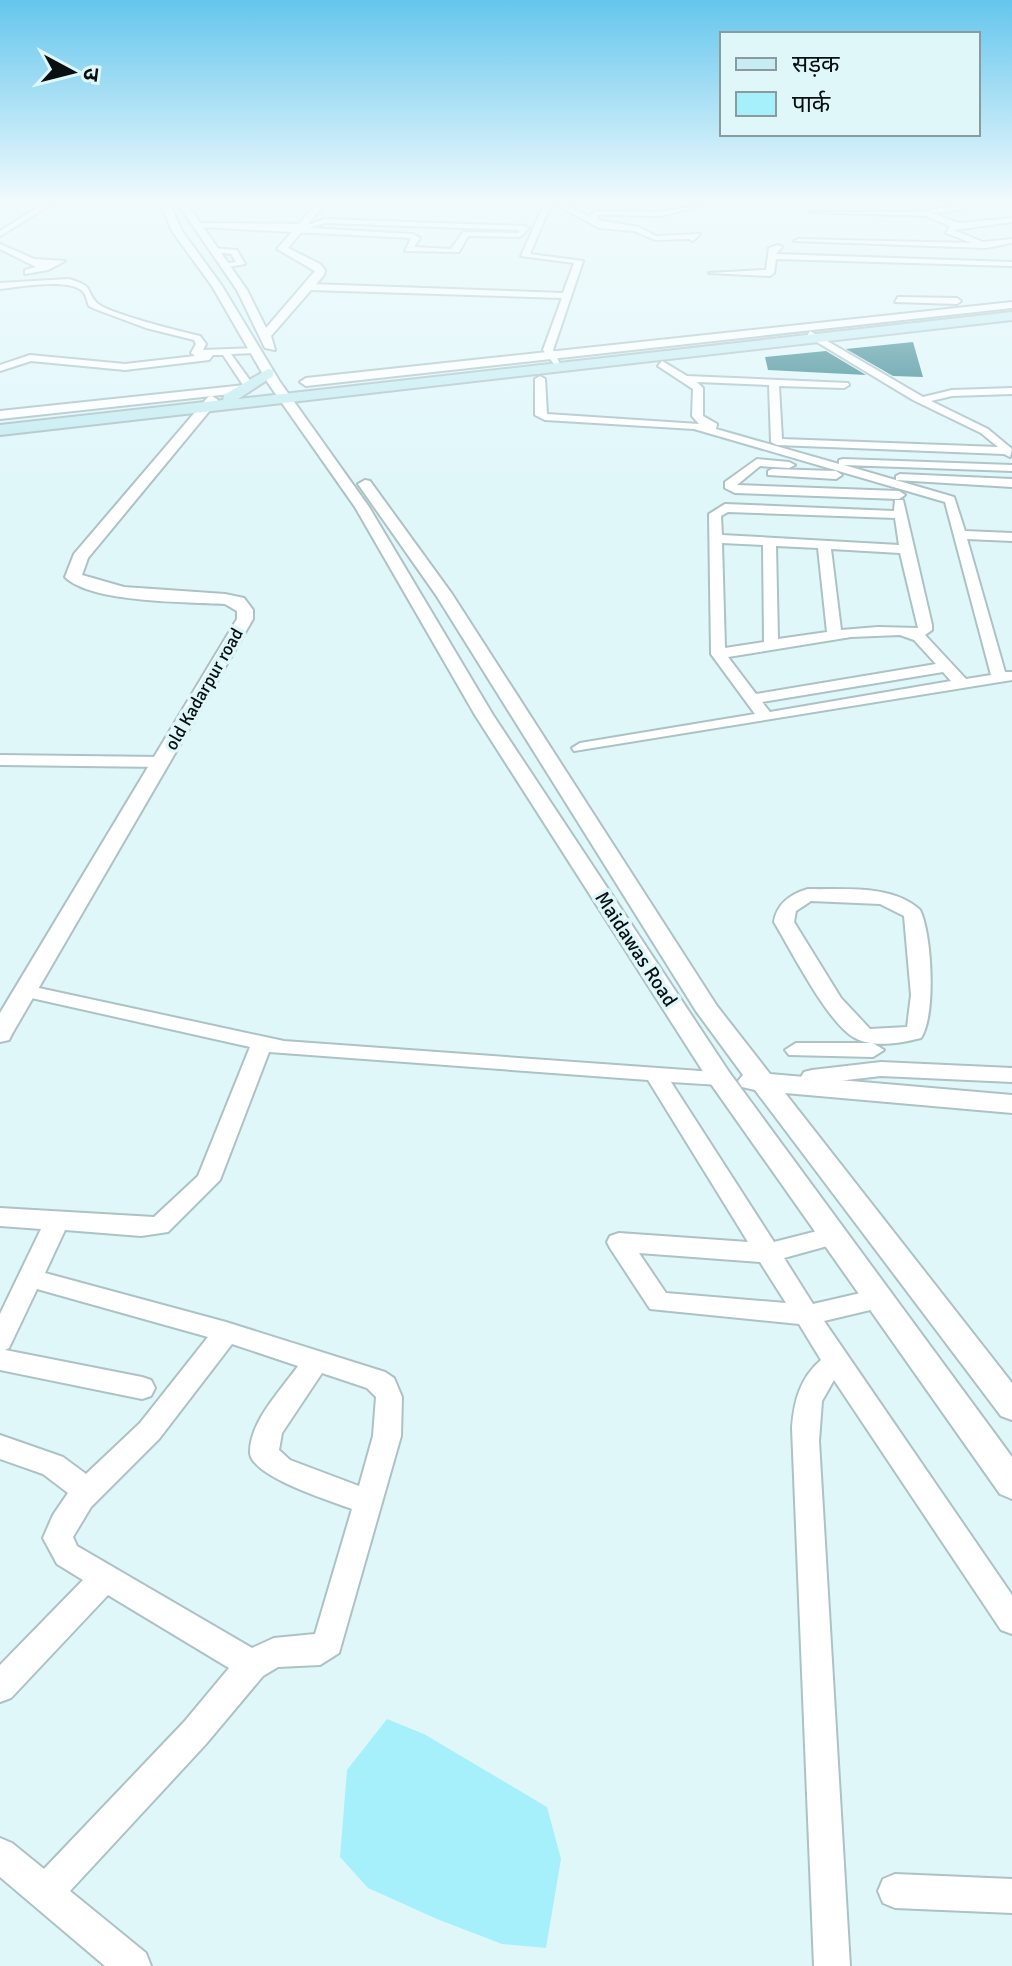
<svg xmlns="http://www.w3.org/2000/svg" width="1012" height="1966" font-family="Signika,'Noto Sans Devanagari',sans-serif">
	<rect width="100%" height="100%" fill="#e0f7fa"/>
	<path fill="#a6f0fb" d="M387,1719L424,1734L547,1807L561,1859L546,1948L502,1944L437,1919L368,1888L340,1857L347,1770Z"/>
	<g fill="#36858f">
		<path d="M913,342L923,377L893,376L846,349Z"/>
		<path d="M826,351L866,375L768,370L765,357Z"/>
	</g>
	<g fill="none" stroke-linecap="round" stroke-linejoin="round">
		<g stroke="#acc2c5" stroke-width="4">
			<g id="minor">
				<path d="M43,204H52L0,236V231Z"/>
				<path d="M544,204H551L530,254L583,261L553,350L560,364H554L543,350L562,298L310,290L306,287L310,284L563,293L574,263L521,256Z"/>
				<path d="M555,204H565L590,217L594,211L661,212L707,204L661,216L598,215L597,220L639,227L656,236L700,234L693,241L689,239L655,240L634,231L599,228Z"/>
				<path d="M965,204L961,210L932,213L958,223L1012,218V222L954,230L983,242L1012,239V243L986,248L794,241L798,239L972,243L946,233L950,226L926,216L810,212H919Z"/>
				<path d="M324,219L525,226L529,228L520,237L468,236L459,252L405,251L411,238L197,227L191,223L312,224ZM325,223L520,230L518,233L463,232L451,249L414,247L420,238L413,234L309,228Z"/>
				<path d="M0,244L34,259L65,261L48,270L25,274V270L36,267L0,249Z"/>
				<path d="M778,245L782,247L776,254L1012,262V266L776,259L774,273L770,276L709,273L766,270L769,248Z"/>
				<path d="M211,248L237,250L245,264L223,268V264L236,262L231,254L211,252Z"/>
				<path d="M69,279C95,287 84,288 96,302C105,313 183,332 200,336L206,344L203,350L258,348L255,353L231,354L254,386L245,388L223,355H213L209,360L125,370L31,361L0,371V365L30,355L125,364L195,356L191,353L196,344L194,340L146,328L95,309L89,306C87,302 87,297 84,293C73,277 19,287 0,289V283Z"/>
				<path d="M898,297L957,298L961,301L957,304L895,302Z"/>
				<path d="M810,331L923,397L952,390L1012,388V394L952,396L931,401L988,429L1012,449L1010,457L1004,454L777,445L771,442L769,385L697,382L703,388V416L717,424L716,429L839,464V460L843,459L1012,465V471L844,465L954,497L965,531L1012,533V541L967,539L1005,672H1012V680L574,751L572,748L580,743L755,714L711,654L709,514L725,504L894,511L895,500H903L932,625V630L925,635L966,679L991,675L945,502L694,429L545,420L535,415V379L540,376L545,379L547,414L699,424L692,416L693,389L658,366L662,361L687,376L848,383L849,385L844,388L779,386L782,439L998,447L981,433L913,400L807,336ZM728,512L895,518L899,545L722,535L721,516ZM722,543L763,545L764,642L725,648ZM776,546L818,548L827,632L778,639ZM831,549L900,553L918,628L878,627L841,630ZM900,635L914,640L936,664L756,694L728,657L851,637ZM943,672L951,681L770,712L762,702Z"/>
				<path d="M757,459L789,462L795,465L789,468L760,466L737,485L899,491L905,495L899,499L735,493L725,488V482Z"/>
				<path d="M772,469L836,471L842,475L836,479L768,475V471Z"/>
				<path d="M900,474L1012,479V487L896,480V476Z"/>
				<path d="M0,755L162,757L170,762L162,767L0,765Z"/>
				<path d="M808,889C843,890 892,884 920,910C932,934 936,1015 921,1038C902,1043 873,1048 855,1038C828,1024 791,950 774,922C777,903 791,894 808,889ZM811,901L880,904L904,916L911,995L907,1027L870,1029L841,998L794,922L796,911Z"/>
				<path d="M25,985L284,1041L728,1073L731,1078L728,1083L720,1085L671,1082L774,1242L833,1227L842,1230L845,1236L842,1242L784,1258L813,1304L878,1289L887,1292L891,1299L887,1306L824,1321L1012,1595V1634L1001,1630L834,1380L822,1401L819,1441L850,1966H814L792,1428C794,1401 800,1378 821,1360L799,1324L650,1309L610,1248L607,1242L610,1236L619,1233L748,1242L648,1080L269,1052L220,1180L168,1232L141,1236L65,1230L45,1273L226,1322L385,1372L394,1378L402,1397L401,1436L339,1653L320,1665L278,1667L263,1676L206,1744L70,1891L146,1953L151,1966H105L0,1877V1838L12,1843L44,1869L184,1722L229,1668L108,1595L11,1698L0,1702V1665L83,1580L57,1564L43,1538L53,1515L68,1493L43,1474L0,1459V1435L63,1457L86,1474L140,1423L208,1337L37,1289L9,1348L5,1350L142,1377L151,1380L155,1388L151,1396L142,1399L0,1370V1314L41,1229L0,1226V1208L154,1217L198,1176L250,1047L18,995L15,991ZM639,1253L760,1262L786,1303L666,1293ZM232,1344L298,1366C282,1389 249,1422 250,1453C252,1477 331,1501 352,1509L315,1634L274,1638L252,1648L77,1546L73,1537L91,1507L159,1439ZM322,1373L367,1388L376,1397L373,1436L359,1486L290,1460L279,1450L282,1433Z"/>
				<path d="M796,1043H873L884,1050L873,1057L789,1055L785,1050Z"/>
				<path d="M881,1062L1012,1068V1082L881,1076L812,1084L804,1082L801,1077L804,1072L812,1070Z"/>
				<path d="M895,1874L1012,1879V1913L895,1908L883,1903L878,1891L883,1879Z"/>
			</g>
		</g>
		<g stroke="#acc2c5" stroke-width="4">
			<g id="tertiary">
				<path d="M161,204H170L182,231L222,286L280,382L369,507L493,715L729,1072L1012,1457V1499L1000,1494L711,1084L475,715L355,507L268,383L212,286L172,231Z"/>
				<path d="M178,204H187L247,290L266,328L315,271L277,249L316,204H325L288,248L320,264L325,270L324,275L271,336L275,350L265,348L237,290Z"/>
				<path d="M1012,302V308L306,386L300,382L306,378Z"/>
				<path d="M245,385L249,386V392L212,396L218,400L216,403L88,558L82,575L124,587L225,594L244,598L253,610V619L12,1034L9,1040L0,1042V1013L237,619V611L225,604C188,602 91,603 65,577L74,554L208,397L212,396L0,419V411Z"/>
				<path d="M365,480L370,481L452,594L717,1006L770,1074L1012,1095V1113L785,1093L1012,1383V1420L1001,1416L755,1090L742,1087L738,1081L743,1075L696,1011L436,595L358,484Z"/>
			</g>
		</g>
		<g stroke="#acc2c5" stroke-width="4">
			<path id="secondary" d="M1012,312V320L0,435V425L223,400L224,395L268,369L273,370V376L238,399Z"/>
		</g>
		<use href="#minor" fill="#fff" fill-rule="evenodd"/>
		<use href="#tertiary" fill="#fff" fill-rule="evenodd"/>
		<use href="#secondary" fill="#c6edf2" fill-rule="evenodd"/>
	</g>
	<linearGradient id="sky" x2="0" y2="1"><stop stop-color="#65c6ed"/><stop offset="0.42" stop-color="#f1fbfd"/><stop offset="1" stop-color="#f1fbfd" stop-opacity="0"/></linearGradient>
	<rect width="1012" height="480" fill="url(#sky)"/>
	<g text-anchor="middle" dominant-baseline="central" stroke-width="7" stroke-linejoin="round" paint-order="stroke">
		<g font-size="18" fill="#081011" stroke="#e0f7fa">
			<text transform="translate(204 689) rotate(-60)">old Kadarpur road</text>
		</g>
		<g font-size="20" fill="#081011" stroke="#e0f7fa">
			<text transform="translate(636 949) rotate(57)">Maidawas Road</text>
		</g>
	</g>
	<rect x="720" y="32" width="260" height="104" fill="#e0f7fa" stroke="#8a9b9d" stroke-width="2"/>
	<rect x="736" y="58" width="40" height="12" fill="#c6edf2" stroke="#8a9b9d" stroke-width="2"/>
	<text x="792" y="72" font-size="24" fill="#081011">सड़क</text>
	<rect x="736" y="92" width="40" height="24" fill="#a6f0fb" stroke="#8a9b9d" stroke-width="2"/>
	<text x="792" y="112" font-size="24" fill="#081011">पार्क</text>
	<g transform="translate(72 72) rotate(97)" stroke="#e0f7fa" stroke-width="6" paint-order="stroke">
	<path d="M0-6L14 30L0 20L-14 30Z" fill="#081011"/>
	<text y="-12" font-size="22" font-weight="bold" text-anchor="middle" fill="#081011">उ</text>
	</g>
</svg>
